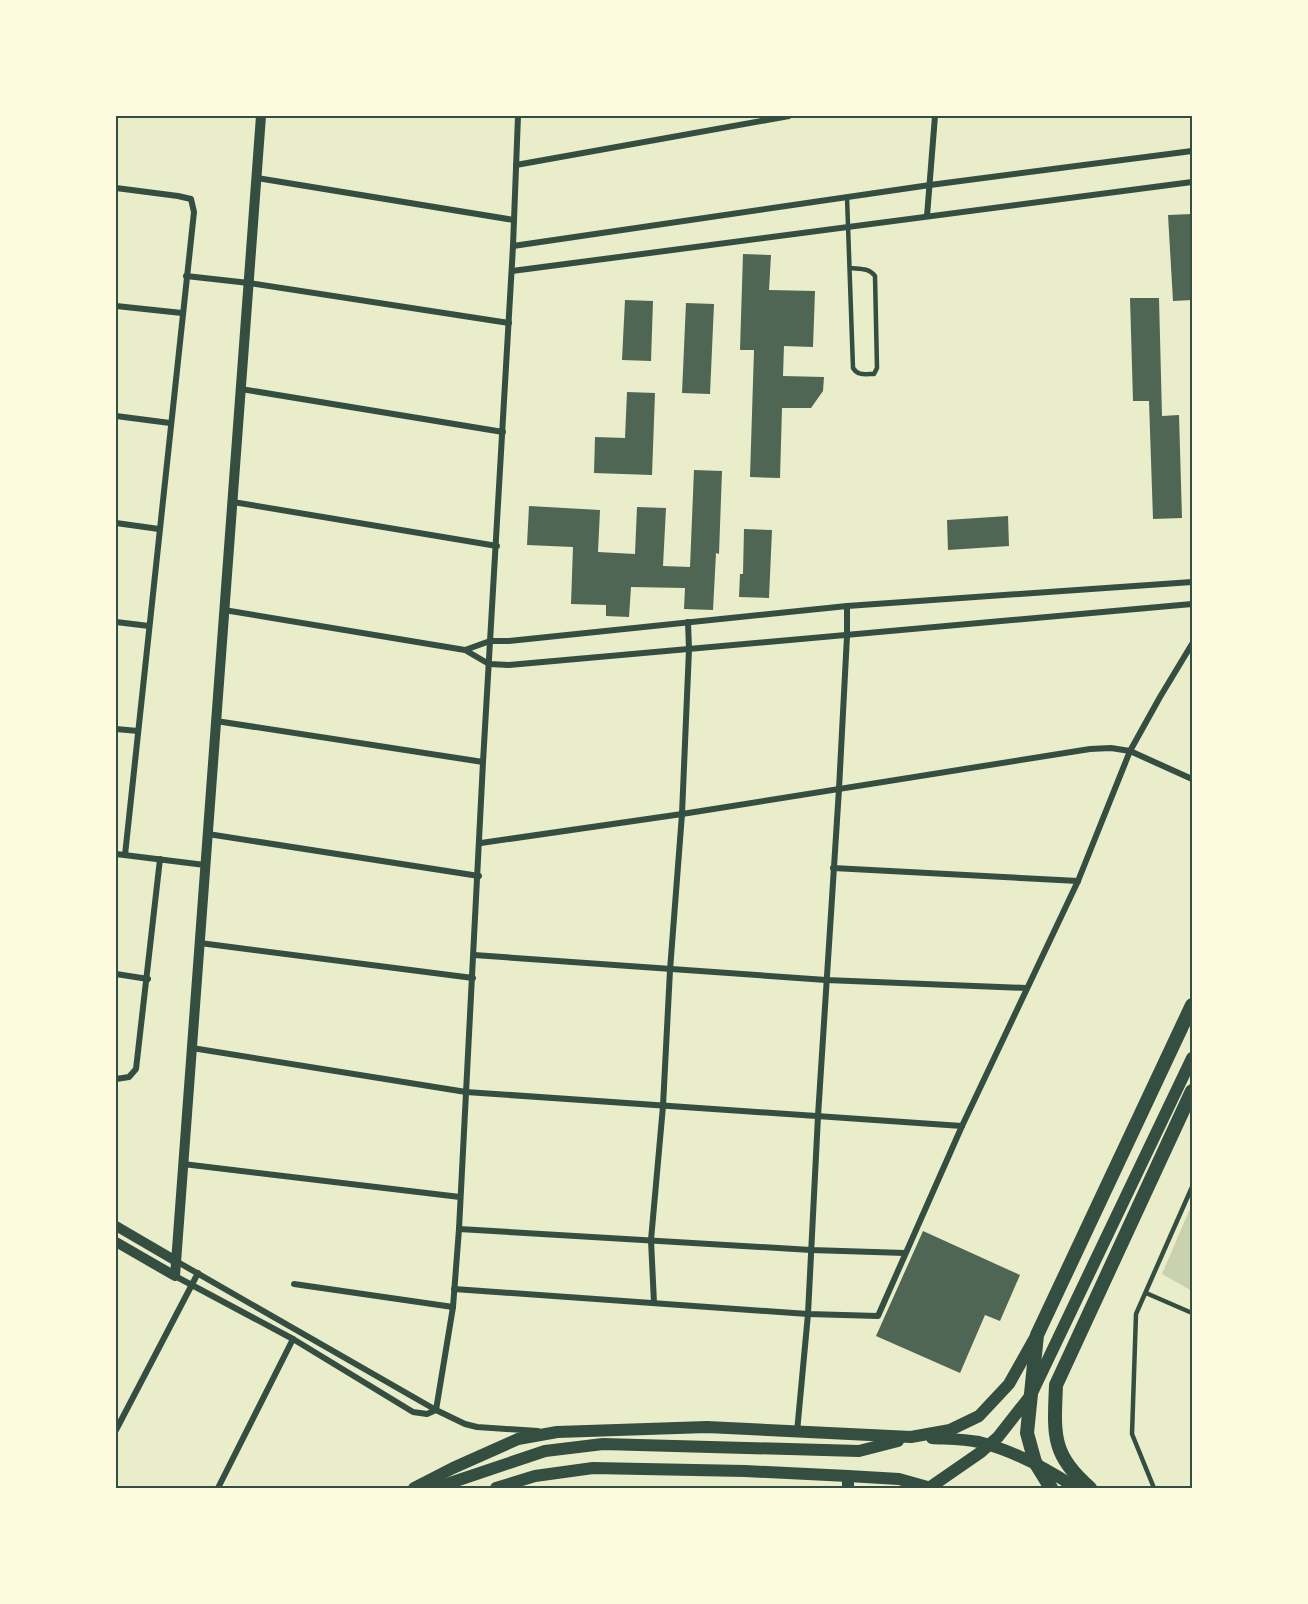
<svg xmlns="http://www.w3.org/2000/svg" width="1308" height="1604" font-family="'Fira Sans Condensed',sans-serif">
	<rect width="100%" height="100%" fill="#e9edc9"/>
	<path fill="#cad2ad" d="M1192,1204V1291L1162,1274Z"/>
	<g fill="#4f6655">
		<path d="M1192,214V300L1173,301L1168,215Z"/>
		<path d="M743,254L771,255L769,290L815,291L813,347L784,346L783,376L824,377L823,391L811,408H782L780,478L750,477L754,350H740Z"/>
		<path d="M1130,298H1159L1162,416L1179,415L1182,518L1153,519L1149,401H1133Z"/>
		<path d="M625,300L653,301L651,361L622,360Z"/>
		<path d="M686,303L714,304L710,394L682,393Z"/>
		<path d="M627,392L655,393L652,475L594,473L595,437L625,438Z"/>
		<path d="M694,470L722,471L719,554L716,553L713,610L684,609L685,588L631,587L629,617L606,616V605L571,604L573,547L527,545L529,506L600,510L598,552L635,554L637,507L666,508L663,566L690,567Z"/>
		<path d="M1008,516L1009,546L948,550L947,520Z"/>
		<path d="M744,529L772,530L769,598L739,597L740,574H743Z"/>
		<path d="M923,1231L1020,1275L1000,1321L985,1315L960,1373L876,1336Z"/>
	</g>
	<g fill="none" stroke-linecap="round" stroke-linejoin="round">
		<g stroke="#344e41" stroke-width="4.5">
			<path d="M847,197L853,368C858,376 865,374 874,374L877,368L875,276C869,268 861,269 851,268"/>
			<path d="M1146,1293L1192,1313"/>
			<path d="M1154,1488L1132,1434L1136,1314L1192,1187"/>
		</g>
		<g stroke="#344e41" stroke-width="6">
			<path d="M516,165L789,116"/>
			<path d="M257,178L514,220"/>
			<path d="M116,188L178,196L191,199L194,212L125,855"/>
			<path d="M927,216L935,116"/>
			<path d="M513,246L930,185L1192,151"/>
			<path d="M512,271L1192,182"/>
			<path d="M186,276L249,283L509,323"/>
			<path d="M116,306L182,313"/>
			<path d="M241,389L503,432"/>
			<path d="M116,416L170,423"/>
			<path d="M233,502L497,546"/>
			<path d="M116,523L159,529"/>
			<path d="M224,610L465,650L489,664L509,665L1192,604"/>
			<path d="M116,622L149,626"/>
			<path d="M465,650L490,641H509L847,606L1192,582"/>
			<path d="M216,721L483,762"/>
			<path d="M116,729L138,731"/>
			<path d="M208,834L479,876"/>
			<path d="M481,843L682,814L1090,749L1111,748L1130,751L1192,779"/>
			<path d="M116,854L205,865"/>
			<path d="M833,868L1078,881"/>
			<path d="M200,943L473,978"/>
			<path d="M474,955L826,980L1026,988"/>
			<path d="M116,974L148,979"/>
			<path d="M192,1048L466,1092L962,1126"/>
			<path d="M116,1079L129,1077L136,1069L160,859"/>
			<path d="M183,1164L460,1197"/>
			<path d="M459,1229L811,1250L905,1253"/>
			<path d="M176,1261L436,1410L465,1424L477,1427L538,1431"/>
			<path d="M175,1276L293,1339L413,1412L427,1414L436,1410L453,1307L459,1229L483,762L513,246L518,116"/>
			<path d="M294,1284L453,1307"/>
			<path d="M454,1289L808,1314L878,1316L962,1126L1078,881L1130,751L1160,697L1192,644"/>
			<path d="M654,1303L651,1240L663,1106L670,970L682,814L689,649L688,622"/>
			<path d="M116,1430L198,1273"/>
			<path d="M797,1432L808,1314L818,1116L839,789L847,636V606"/>
			<path d="M218,1488L293,1339"/>
		</g>
		<g stroke="#344e41" stroke-width="10">
			<path d="M116,1226L176,1261"/>
			<path d="M116,1242L175,1276L261,116"/>
		</g>
		<g stroke="#344e41" stroke-width="12">
			<path d="M932,1438C948,1439 964,1439 979,1442C1014,1451 1046,1468 1076,1488"/>
			<path d="M414,1488L453,1468L518,1439L557,1432L707,1427L911,1437L950,1430L979,1416L1009,1384L1036,1336"/>
			<path d="M435,1488L545,1451L603,1444L859,1451L898,1441"/>
			<path d="M496,1488L535,1476L593,1468L745,1471L848,1476L899,1479L931,1488"/>
			<path d="M848,1488V1476"/>
			<path d="M929,1488L981,1452L998,1437L1031,1395L1192,1058"/>
		</g>
		<g stroke="#344e41" stroke-width="14">
			<path d="M1051,1488L1035,1462L1027,1433L1037,1335L1192,1005"/>
			<path d="M1090,1488C1051,1455 1054,1434 1056,1385L1192,1091"/>
		</g>
	</g>
	<rect width="1308" height="1604" fill="none" stroke="#fefae0" stroke-width="234"/>
	<rect x="117" y="117" width="1074" height="1370" fill="none" stroke="#344e41" stroke-width="2"/>
</svg>
